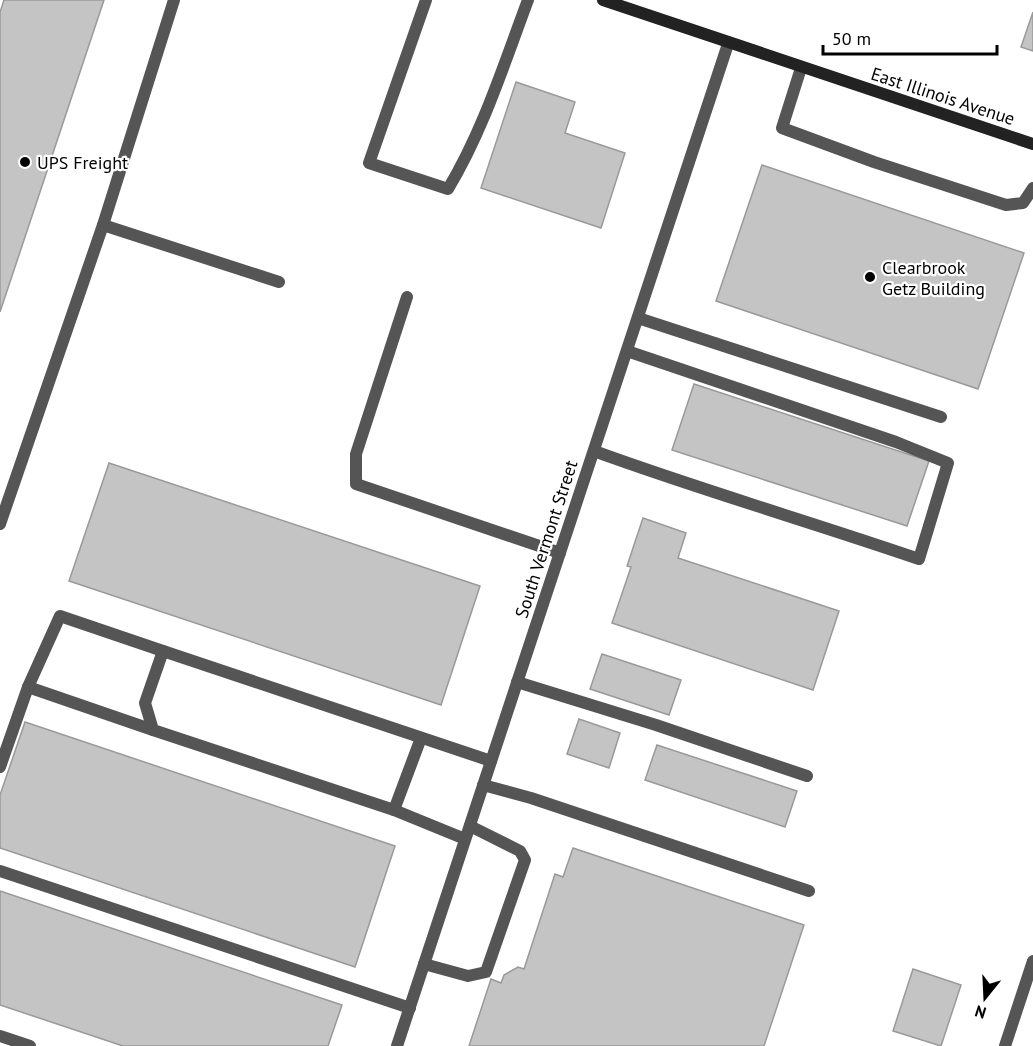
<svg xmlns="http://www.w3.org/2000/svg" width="1033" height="1046" font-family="'PT Sans',sans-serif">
	<rect width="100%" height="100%" fill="#fff"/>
	<g fill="#c4c4c4" stroke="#999" stroke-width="1.5">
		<path d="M4,0H104L0,312V12Z"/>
		<path d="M1033,12V51L1021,47Z"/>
		<path d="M516,82L575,102L565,133L625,153L601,228L481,188Z"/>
		<path d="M762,165L1024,253L978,389L716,301Z"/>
		<path d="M694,384L929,461L907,526L672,450Z"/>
		<path d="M109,463L480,586L441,705L69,581Z"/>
		<path d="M643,518L686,533L678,558L839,611L813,690L612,623L631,567L627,566Z"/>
		<path d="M602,654L681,680L669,715L590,689Z"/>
		<path d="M579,719L620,733L609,768L567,754Z"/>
		<path d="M25,722L395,846L355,967L0,848V795Z"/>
		<path d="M657,745L797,791L785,827L645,780Z"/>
		<path d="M573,848L804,925L764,1046H469L491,979L501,983L504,975L518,967L524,969L555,874L563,877Z"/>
		<path d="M0,891L342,1005L328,1046H123L0,1005Z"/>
		<path d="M913,969L961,985L941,1046L893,1031Z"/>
	</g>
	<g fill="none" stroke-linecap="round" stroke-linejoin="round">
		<g stroke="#555" stroke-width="12">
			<path d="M426,0L369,163L448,189C483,131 504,64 528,0"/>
			<path d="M801,68L782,128L874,162L1006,205L1023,203L1033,188"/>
			<path d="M103,225L279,282"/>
			<path d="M407,297L356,454V484L560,553"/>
			<path d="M638,318L941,417"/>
			<path d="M594,451C701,490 811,522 919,559L948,463L896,442L627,351"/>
			<path d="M0,524L103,225L174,0"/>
			<path d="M517,682L656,725L807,776"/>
			<path d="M153,730L28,687L60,616L163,651"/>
			<path d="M0,767L28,687"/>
			<path d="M483,785L531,798L809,891"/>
			<path d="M394,810L421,738"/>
			<path d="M465,839L394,810L153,730L145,703L163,651L491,761"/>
			<path d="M0,871L410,1008"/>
			<path d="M424,964L468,976L486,972L525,860L520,851L470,826"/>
			<path d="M0,1036L30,1046"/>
		</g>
		<g stroke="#555" stroke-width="12">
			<path d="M397,1046L728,44"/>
			<path d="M1005,1046L1033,961"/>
		</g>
		<path stroke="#222" stroke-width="12" d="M603,0L1033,144"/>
	</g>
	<g fill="#000" stroke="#fff" stroke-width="2">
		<circle cx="25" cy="162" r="6"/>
		<circle cx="870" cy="277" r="6"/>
	</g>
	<g text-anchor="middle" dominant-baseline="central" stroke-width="4.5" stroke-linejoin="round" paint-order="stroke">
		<g font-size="18" fill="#000" stroke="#fff">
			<text transform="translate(943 96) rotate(18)">East Illinois Avenue</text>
			<text transform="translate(546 539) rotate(-72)">South Vermont Street</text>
		</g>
		<g font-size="18" fill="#000" stroke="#fff" text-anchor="start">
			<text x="37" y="162">UPS Freight</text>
			<text x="882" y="267">Clearbrook<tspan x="882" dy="21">Getz Building</tspan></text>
		</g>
	</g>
	<g transform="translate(985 998) rotate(198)" stroke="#ffffff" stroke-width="4.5" paint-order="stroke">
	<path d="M0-4.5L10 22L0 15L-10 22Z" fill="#000000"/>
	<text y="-9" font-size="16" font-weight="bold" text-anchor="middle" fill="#000000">N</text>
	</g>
	<path d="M823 45v9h174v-9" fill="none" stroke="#000000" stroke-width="3"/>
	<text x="832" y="45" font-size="18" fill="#000000" stroke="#ffffff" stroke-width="4.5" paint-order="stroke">50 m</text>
</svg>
